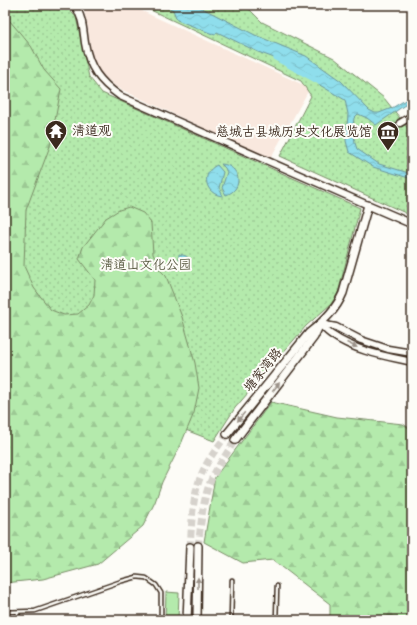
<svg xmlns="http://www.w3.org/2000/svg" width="417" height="625" font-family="Pangolin,'LXGW WenKai TC',sans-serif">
	<defs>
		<pattern id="grass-dots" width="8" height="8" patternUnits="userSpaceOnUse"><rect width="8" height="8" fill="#b4eaac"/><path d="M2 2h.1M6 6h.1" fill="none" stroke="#9cc994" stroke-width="1.8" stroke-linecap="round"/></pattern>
		<pattern id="forest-firs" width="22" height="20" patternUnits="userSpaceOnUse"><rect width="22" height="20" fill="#b4eaac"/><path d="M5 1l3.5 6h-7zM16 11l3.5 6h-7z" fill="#9cc994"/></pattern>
		<pattern id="water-waves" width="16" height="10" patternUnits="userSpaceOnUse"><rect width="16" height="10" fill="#8fdeec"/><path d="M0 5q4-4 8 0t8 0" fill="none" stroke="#7cbfca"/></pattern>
	</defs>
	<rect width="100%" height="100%" fill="#fdfcf7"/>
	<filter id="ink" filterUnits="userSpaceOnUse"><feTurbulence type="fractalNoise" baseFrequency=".025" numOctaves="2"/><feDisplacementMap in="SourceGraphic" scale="8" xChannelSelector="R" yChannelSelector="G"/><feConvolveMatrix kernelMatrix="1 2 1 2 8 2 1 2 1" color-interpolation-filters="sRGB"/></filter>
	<g filter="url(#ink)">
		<path fill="#f9e8de" d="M87,5H129L310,88L270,159L116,87L99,72L90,52L88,28L84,11Z"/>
		<g fill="url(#grass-dots)" stroke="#788a65">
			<path d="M5,5H65L76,17L89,77L102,93L360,208L338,293L331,304L306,326L235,408L214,441L5,360Z"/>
			<path d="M140,5H245L262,22L334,58L384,98L412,133V216L280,156L311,96L301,81Z"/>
		</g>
		<g fill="url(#forest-firs)" stroke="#788a65">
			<path d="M5,18L9,20L31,46L44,70L61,89L50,146L26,210L24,266L34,288L51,310L64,315L78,314L89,305L94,295L95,280L79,259L83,247L106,218L119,210L129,207L143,213L151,223L153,254L160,270L166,276L182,317L195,363L199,388L194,413L181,444L162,482L155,502L143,526L98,564L43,579L5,583Z"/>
			<path d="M271,402L337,417L403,424L412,430V620H330V604L273,560L243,563L204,542L215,477Z"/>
		</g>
		<path fill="#b4eaac" stroke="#788a65" d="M166,592L179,593L178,620H165Z"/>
		<g fill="url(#water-waves)" stroke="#6d969a">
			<path d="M164,5H196L255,35L306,56L341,81L369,110L375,113H379L392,108L412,96V100L376,125L367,118L358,114L354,118L353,125L355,143L357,149L379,164L412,174V179L373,167L349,152L346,141L348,114L345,100L318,84L308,73L296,66L258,52L217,32L215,35L177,20L173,10Z"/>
			<path d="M221,164C240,165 245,189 226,195L222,188L227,172L225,168Z"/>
			<path d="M217,165L223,172L219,188L223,196C205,195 200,173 217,165Z"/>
			<path d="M179,254L186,256L190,259V264L188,268C183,267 178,260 179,254Z"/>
		</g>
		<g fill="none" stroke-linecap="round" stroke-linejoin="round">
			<path stroke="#8fdeec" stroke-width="5.5" d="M276,58L318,81"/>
			<g stroke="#d6d2cc" stroke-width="7" stroke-dasharray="7 3.5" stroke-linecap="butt">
				<path d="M198,546C201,526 202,504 209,485C215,469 226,455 235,440"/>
				<path d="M190,547C192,523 192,496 202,473C208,459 218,447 227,434"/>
			</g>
			<g stroke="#3b2a1e" stroke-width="5.5">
				<g id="service">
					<path d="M5,612L35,611L122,581L137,577L146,578L156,585L161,593V620"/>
					<path d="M18,613V620"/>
					<path d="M231,620L232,580"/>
					<path d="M276,620L277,586"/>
				</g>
			</g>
			<g stroke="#3b2a1e" stroke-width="9">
				<g id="tertiary">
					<path d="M74,5C83,16 83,29 85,43C89,68 100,82 120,96L368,205"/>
					<path d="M400,123L412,116"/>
					<path d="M320,324C324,328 327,332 332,335C355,351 385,356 412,362"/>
					<path d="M320,324L336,327L361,340L388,349L412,353"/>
				</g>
			</g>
			<g stroke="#3b2a1e" stroke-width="10">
				<g id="secondary">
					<path d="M227,434L309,333C323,322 336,310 343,293L368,205L412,224"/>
					<path d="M235,440L314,337L319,326"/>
					<path d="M187,620L190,547"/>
					<path d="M197,620L198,546"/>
				</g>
			</g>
			<use href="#service" stroke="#fdfcf7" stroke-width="2.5"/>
			<use href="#tertiary" stroke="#fdfcf7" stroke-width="6"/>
			<use href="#secondary" stroke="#fdfcf7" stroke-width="7"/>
		</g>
		<defs><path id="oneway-solid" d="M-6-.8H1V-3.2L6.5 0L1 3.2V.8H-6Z"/></defs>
		<g fill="#9c938a">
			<use href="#oneway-solid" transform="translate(352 345) rotate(24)"/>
			<use href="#oneway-solid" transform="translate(276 387) rotate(-52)"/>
			<use href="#oneway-solid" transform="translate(241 417) rotate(129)"/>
			<use href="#oneway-solid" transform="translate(198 583) rotate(-90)"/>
		</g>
	</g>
	<defs>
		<g id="temple-pin" transform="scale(1.15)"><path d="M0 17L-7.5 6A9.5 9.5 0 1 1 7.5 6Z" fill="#3b2a1e" stroke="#fdfcf7"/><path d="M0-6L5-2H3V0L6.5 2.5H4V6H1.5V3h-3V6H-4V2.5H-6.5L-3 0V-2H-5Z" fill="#fff"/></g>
		<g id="museum-pin" transform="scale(1.15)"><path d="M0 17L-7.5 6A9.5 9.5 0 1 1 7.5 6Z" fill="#3b2a1e" stroke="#fdfcf7"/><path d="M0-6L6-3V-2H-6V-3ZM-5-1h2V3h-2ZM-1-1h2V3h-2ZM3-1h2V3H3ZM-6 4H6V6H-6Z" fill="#fff"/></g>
	</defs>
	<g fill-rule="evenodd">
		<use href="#temple-pin" x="56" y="131"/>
		<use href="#museum-pin" x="388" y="132"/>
	</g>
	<g text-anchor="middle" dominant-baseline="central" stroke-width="4" stroke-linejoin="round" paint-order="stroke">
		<g font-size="13" fill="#3b2a1e" stroke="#fdfcf7" text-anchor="start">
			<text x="72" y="131">清道观</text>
			<text x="372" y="132" text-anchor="end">慈城古县城历史文化展览馆</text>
		</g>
		<g font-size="13" fill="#595a42" stroke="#fdfcf7">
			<text x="146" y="265">清道山文化公园</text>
		</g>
		<g font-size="13" fill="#3b2a1e" stroke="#fdfcf7">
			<text transform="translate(263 370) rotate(-51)">塘家湾路</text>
		</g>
	</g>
	<rect width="417" height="625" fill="none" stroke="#fdfcf7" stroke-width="20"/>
	<rect x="10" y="10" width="397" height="605" fill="none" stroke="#3b2a1e" stroke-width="1.5" filter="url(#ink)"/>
</svg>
